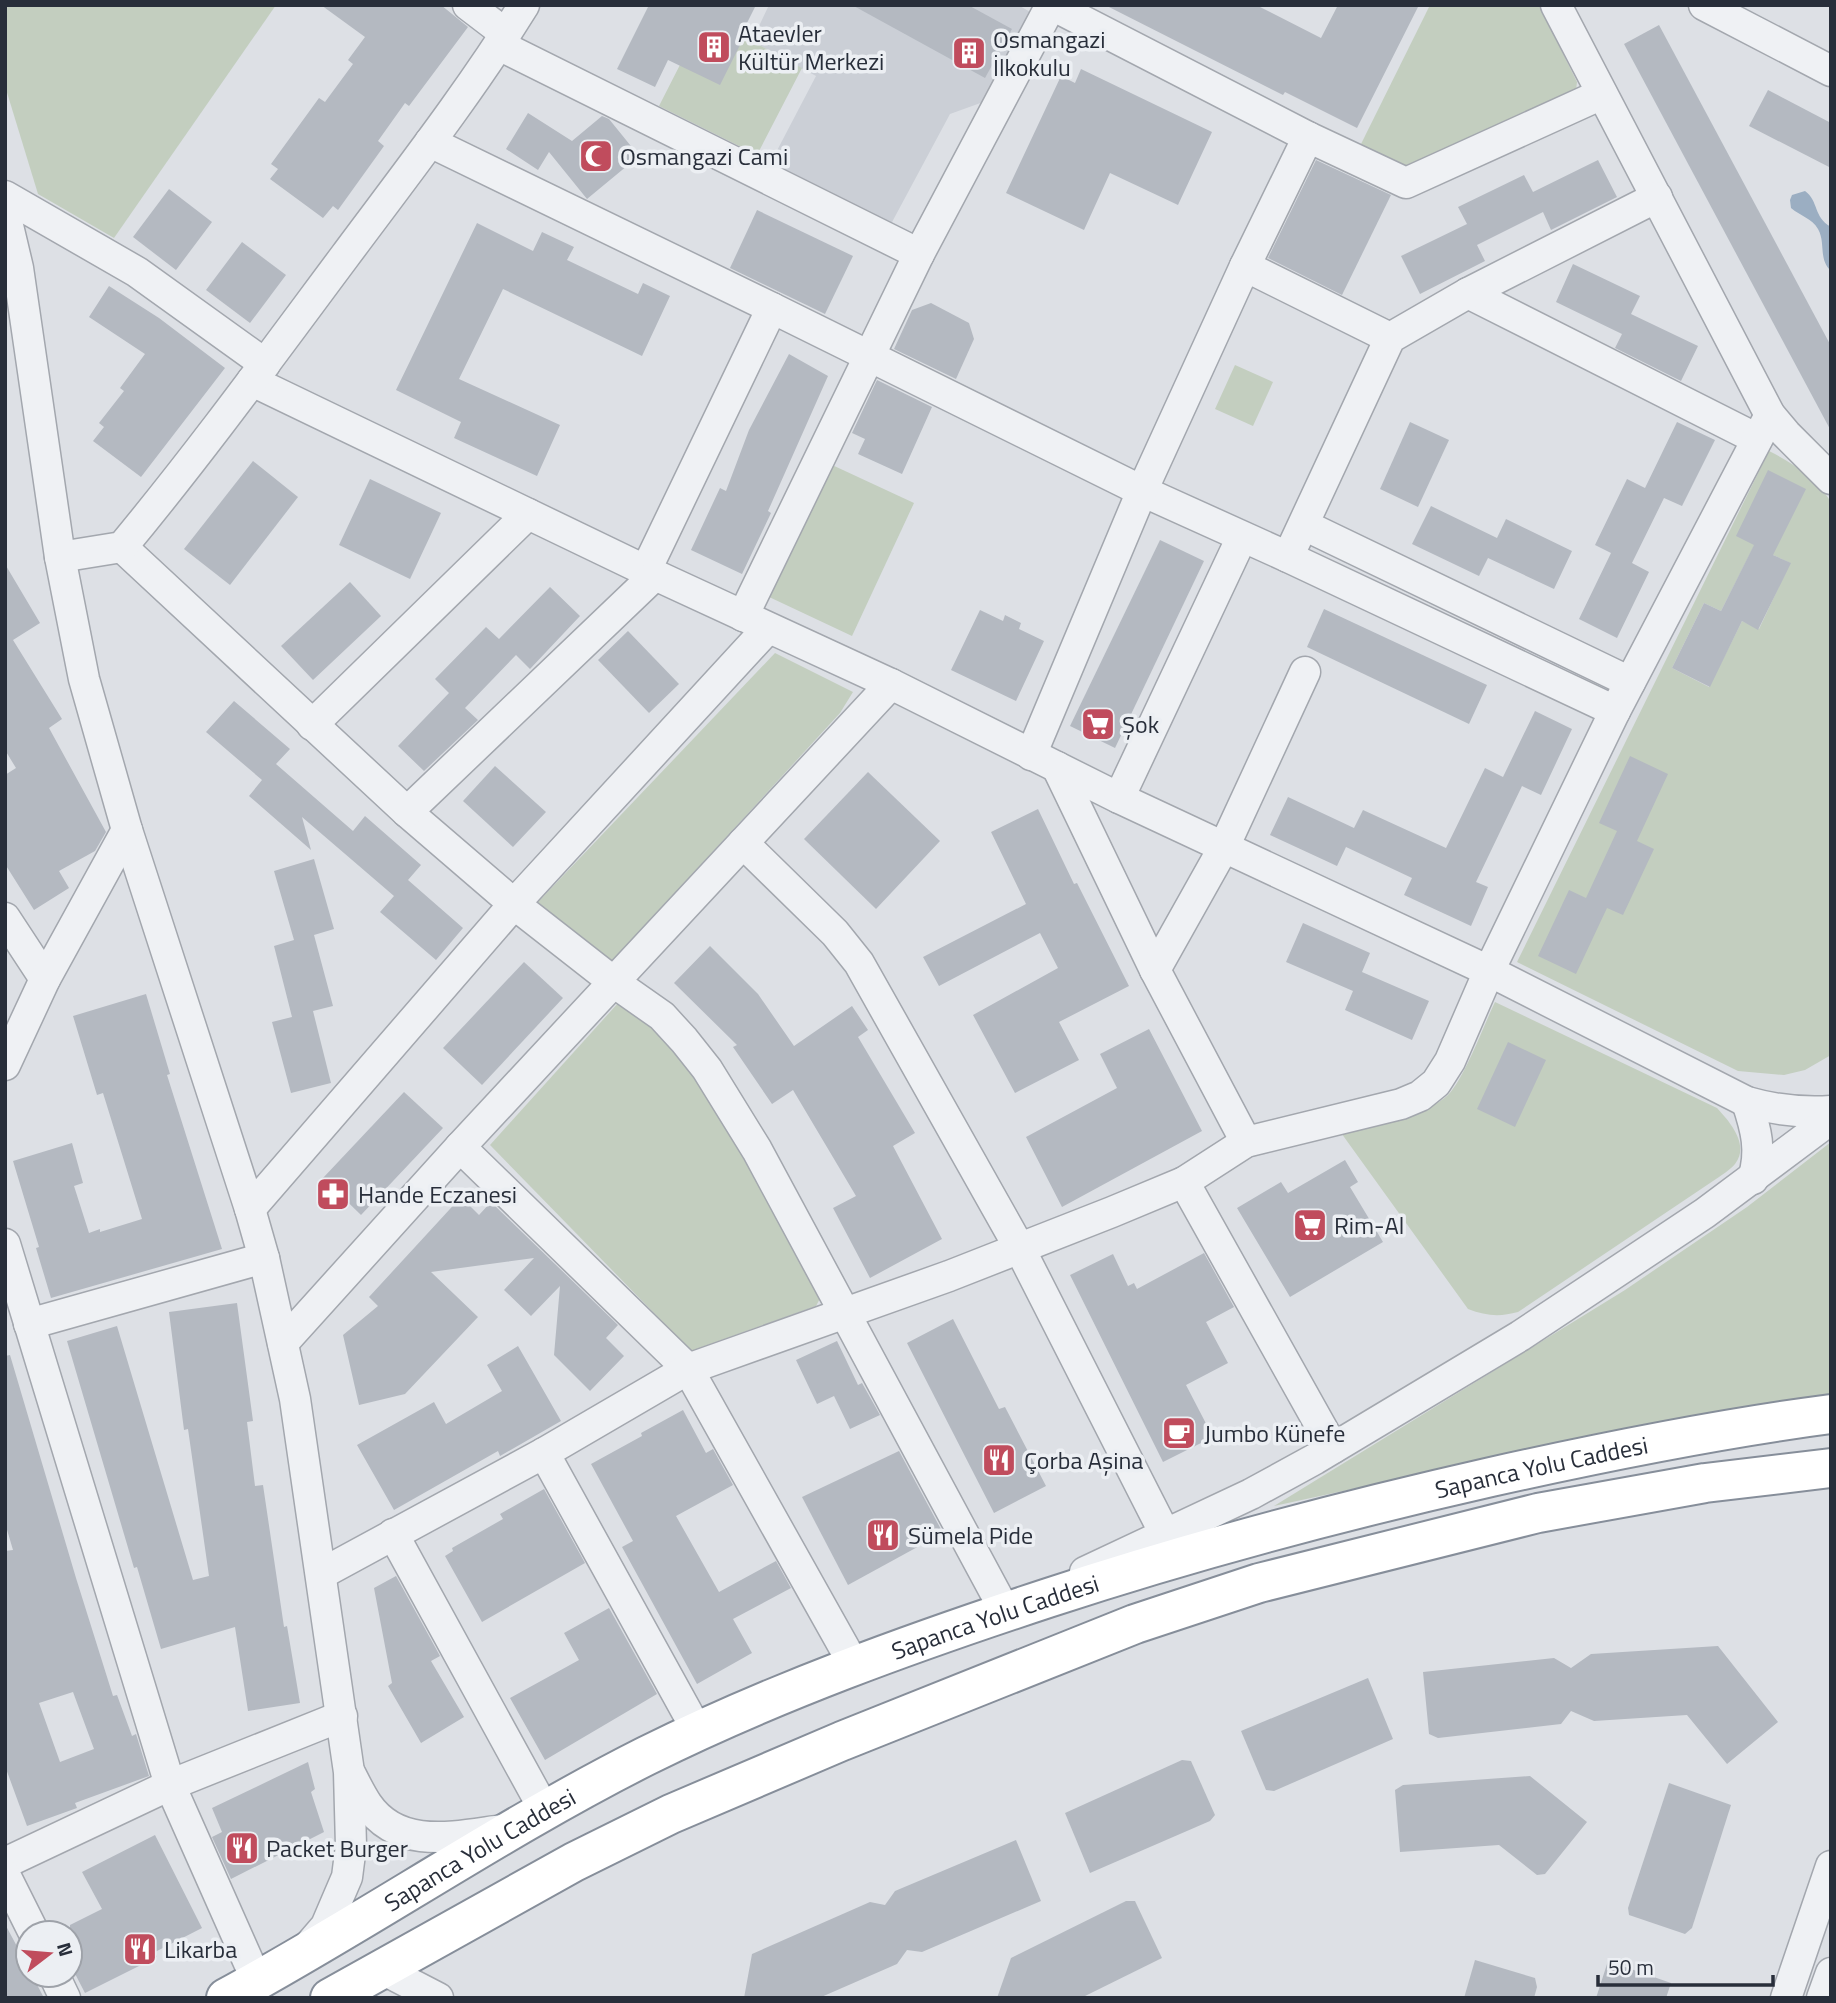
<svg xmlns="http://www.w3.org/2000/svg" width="1836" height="2003" font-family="'Titillium Web',sans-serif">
	<rect width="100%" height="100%" fill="#dde0e5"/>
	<path fill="#cbcfd6" d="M769,5H1018L1032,13L986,101L950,114L891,224L771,162L816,76L752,41Z"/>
	<g fill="#c3cebf" fill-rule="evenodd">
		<path d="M5,5H276L114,238L38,194L5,86Z"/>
		<path d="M1430,5H1539L1577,82L1576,90L1408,167L1393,163L1361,144Z"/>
		<path d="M709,8L756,33L752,41L802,68L757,155L659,106Z"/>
		<path d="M1235,365L1273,382L1253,426L1215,409Z"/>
		<path d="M1769,451C1793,463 1817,479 1831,502V1055L1805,1070L1784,1075L1738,1071L1517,962ZM1754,546L1790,563L1759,629L1742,621L1709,687L1672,668L1704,603L1721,611Z"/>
		<path d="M830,464L914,503L852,636L767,596Z"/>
		<path d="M775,653L853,692L840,713L608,966L538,902Z"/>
		<path d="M619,1002L658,1027L700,1079L823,1293L816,1306L691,1351L490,1145Z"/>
		<path d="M1495,1002L1717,1108C1730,1122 1750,1145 1735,1164C1730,1170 1722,1175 1716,1179L1518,1312C1500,1317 1486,1316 1468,1309L1339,1130C1367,1124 1428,1115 1448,1095C1464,1079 1484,1025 1495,1002Z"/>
		<path d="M1831,1142V1395L1665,1421L1274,1506L1625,1290L1747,1207Z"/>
	</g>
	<path fill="#9baec2" d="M1805,191C1819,201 1813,217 1831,227V271C1818,259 1826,243 1818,229C1812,218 1800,216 1791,208L1790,200L1792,195Z"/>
	<g fill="#b4b9c1" fill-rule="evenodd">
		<path d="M321,5H441L468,27L409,106L405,103L378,141L384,146L338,210L333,206L323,218L270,179L278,169L271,164L319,98L325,102L353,64L348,60L365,37Z"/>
		<path d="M649,5H756L745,27L748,29L720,85L668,60L655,87L617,69Z"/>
		<path d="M852,5H968L1012,29L985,78Z"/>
		<path d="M1105,5H1256L1321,38L1338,5H1419L1357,128L1285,92L1283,95Z"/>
		<path d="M1659,25L1831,346V431L1624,44Z"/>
		<path d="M1081,69L1212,132L1178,205L1110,173L1084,230L1006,193L1061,76L1075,83Z"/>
		<path d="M1768,90L1831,123V168L1749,126Z"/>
		<path d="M528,113L572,141L602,116L609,119L639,156L587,199L549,152L538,170L506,149Z"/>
		<path d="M1316,160L1391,195L1342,295L1268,258Z"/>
		<path d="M1598,160L1617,197L1551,230L1543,212L1477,245L1485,261L1420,294L1401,256L1467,224L1458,207L1524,175L1533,192Z"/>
		<path d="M169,189L212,222L176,270L133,237Z"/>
		<path d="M757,210L853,256L825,314L730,268Z"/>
		<path d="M477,223L533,251L542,232L574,247L567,260L638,294L643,283L670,296L642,356L503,289L459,379L560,425L537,476L454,438L461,422L396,390Z"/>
		<path d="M242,242L286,275L250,323L206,290Z"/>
		<path d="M1573,264L1640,296L1631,314L1698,346L1681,381L1615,348L1622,334L1556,302Z"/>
		<path d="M109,286L159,318L225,368L141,477L93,441L104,427L99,423L124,391L120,388L145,354L89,317Z"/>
		<path d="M931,303L969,323L974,339L956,379L894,349L912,310Z"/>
		<path d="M789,354L828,376L768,511L771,513L742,574L691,550L720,488L726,491L749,430Z"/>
		<path d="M877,380L932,407L902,474L858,454L865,439L852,433Z"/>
		<path d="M1410,422L1449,440L1418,507L1380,489Z"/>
		<path d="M1677,422L1715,440L1682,506L1664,498L1632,563L1649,572L1617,638L1579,619L1611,553L1595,545L1627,479L1645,488Z"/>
		<path d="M253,461L298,497L230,585L184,549Z"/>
		<path d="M1768,470L1806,489L1773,555L1791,563L1758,630L1742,621L1710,687L1672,668L1704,603L1721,611L1754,545L1736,536Z"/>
		<path d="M370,479L441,513L410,579L339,545Z"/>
		<path d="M1431,506L1497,538L1506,519L1572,551L1554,589L1488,558L1479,576L1412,544Z"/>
		<path d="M1160,540L1204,561L1115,748L1070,726Z"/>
		<path d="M5,564L40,623L13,640L62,719L49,728L106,832L95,851L59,871L69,888L34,910L5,864V775L16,768L5,750Z"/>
		<path d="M350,582L381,616L313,680L281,646Z"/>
		<path d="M550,587L580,616L530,669L516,655L465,708L478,720L424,771L398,746L449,693L435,679L486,627L499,639Z"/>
		<path d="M1324,609L1487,685L1469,724L1307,647Z"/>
		<path d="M980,610L1003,621L1005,615L1021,623L1019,629L1044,641L1016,701L951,670Z"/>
		<path d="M628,631L679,684L649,713L598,660Z"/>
		<path d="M234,701L290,749L276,764L353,831L365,816L421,865L408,880L463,928L436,960L380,912L394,896L302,817L311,850L249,796L262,780L206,732Z"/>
		<path d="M1535,711L1572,729L1541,795L1522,786L1476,882L1488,887L1471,926L1404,895L1412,878L1346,847L1337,866L1270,835L1288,797L1354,828L1363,810L1446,848L1485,768L1503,777Z"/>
		<path d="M1630,756L1668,774L1637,841L1654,849L1623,915L1607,908L1576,974L1538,956L1569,890L1586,898L1617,831L1599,823Z"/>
		<path d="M495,766L546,812L513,847L463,801Z"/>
		<path d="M868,772L940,841L876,909L804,839Z"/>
		<path d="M1038,809L1074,884L1077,883L1129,986L1059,1022L1079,1060L1015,1093L973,1015L1058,968L1040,933L939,986L923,957L1026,904L991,832Z"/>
		<path d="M314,859L334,929L314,935L333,1006L313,1011L331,1083L291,1093L272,1022L292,1017L274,946L294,940L274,871Z"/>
		<path d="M1303,923L1370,953L1362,972L1429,1001L1412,1040L1345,1010L1353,991L1286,962Z"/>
		<path d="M710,946L758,994L794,1046L852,1006L868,1030L858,1037L915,1133L893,1146L942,1239L870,1278L833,1208L856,1196L793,1090L772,1104L733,1047L737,1045L674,983Z"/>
		<path d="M524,962L563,998L482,1085L443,1048Z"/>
		<path d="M146,994L170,1074L167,1075L222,1249L51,1298L36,1248L39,1247L13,1161L72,1143L83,1183L74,1186L89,1233L100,1229V1232L142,1219L103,1093L97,1095L73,1016Z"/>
		<path d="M1149,1029L1202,1131L1062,1207L1026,1137L1117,1088L1100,1054Z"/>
		<path d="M1508,1042L1546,1060L1515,1127L1477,1109Z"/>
		<path d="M404,1092L443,1128L361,1215L323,1178Z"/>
		<path d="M1345,1160L1358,1182L1350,1187L1383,1242L1290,1297L1237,1208L1281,1182L1288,1193Z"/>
		<path d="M461,1197L479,1215L491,1202L618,1325L606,1338L624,1356L590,1391L554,1355L560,1286L531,1316L504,1290L534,1258L431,1272L478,1317L405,1394L359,1405L343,1335L378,1306L369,1297Z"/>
		<path d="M1204,1253L1234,1307L1206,1322L1228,1363L1186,1385L1213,1437L1163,1462L1070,1275L1113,1254L1128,1286L1134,1283L1137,1289Z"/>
		<path d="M237,1303L253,1421L247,1422L255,1486L263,1485L284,1627L287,1626L300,1703L248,1711L235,1627L161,1649L137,1567L134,1568L67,1341L117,1326L193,1580L209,1576L188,1429L184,1430L169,1312Z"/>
		<path d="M953,1319L999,1409L1005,1407L1046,1486L994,1513L907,1343Z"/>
		<path d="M837,1341L858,1385L862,1383L880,1415L850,1429L834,1396L817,1404L796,1360Z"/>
		<path d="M518,1346L561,1421L500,1456L498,1451L394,1510L357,1445L434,1402L446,1424L502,1391L487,1365Z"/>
		<path d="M10,1355L76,1578L113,1696L117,1695L132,1736L136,1734L149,1776L75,1803L77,1808L27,1826L5,1766V1551L13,1550L5,1523V1356ZM73,1692L94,1749L60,1762L39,1703Z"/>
		<path d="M683,1410L706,1453L713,1449L733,1485L676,1516L719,1592L776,1561L791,1588L733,1619L752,1653L697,1684L622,1547L633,1541L591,1464L642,1436L641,1433Z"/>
		<path d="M899,1451L943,1533L848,1585L802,1497Z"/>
		<path d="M544,1489L585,1563L482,1622L445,1556L453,1551L452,1548L503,1519L500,1514Z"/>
		<path d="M396,1576L440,1656L431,1661L464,1717L421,1743L388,1686L392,1683L374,1588Z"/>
		<path d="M609,1608L657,1694L545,1760L510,1698L579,1660L564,1633Z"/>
		<path d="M1718,1646L1778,1722L1727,1764L1687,1715L1594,1721L1571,1711L1561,1724L1438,1738L1429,1734L1423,1672L1554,1658L1571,1668L1591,1654Z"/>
		<path d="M1368,1678L1393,1739L1274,1791L1266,1790L1241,1731Z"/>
		<path d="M1182,1760L1191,1761L1215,1815L1210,1821L1090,1873L1065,1813Z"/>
		<path d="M308,1762L315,1789L311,1792L324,1832L231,1879L212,1837L222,1832L212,1808Z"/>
		<path d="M1530,1776L1587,1822L1545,1874L1537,1875L1499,1845L1400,1852L1395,1790L1403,1785Z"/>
		<path d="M1669,1783L1731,1805L1692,1928L1685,1934L1629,1915L1628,1908Z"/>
		<path d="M155,1835L202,1928L155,1952L157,1957L85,1993L70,1964V1925L102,1909L82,1872Z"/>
		<path d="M1016,1840L1041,1901L922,1952L907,1950L897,1964L819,1998H744L752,1954L870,1902L885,1905L895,1891Z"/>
		<path d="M1126,1901H1135L1162,1958L1081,1998H997L1011,1958Z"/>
		<path d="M5,1924L28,1967V1975H32L44,1998H5Z"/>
		<path d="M1475,1960L1535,1978L1537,1987L1534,1998H1464Z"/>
		<path d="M1608,1961L1671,1983L1666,1998H1596Z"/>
	</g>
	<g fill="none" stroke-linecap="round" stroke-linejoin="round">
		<g stroke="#a3a7ae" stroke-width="33">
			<g id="minor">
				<path d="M468,5L506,34"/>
				<path d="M1052,5L1308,137L1406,183L1602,94"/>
				<path d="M1556,5L1770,415L1786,434L1831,479"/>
				<path d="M1704,5L1831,71"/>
				<path d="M499,45L919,254"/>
				<path d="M430,142L772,308L1142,491L1288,557L1615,711"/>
				<path d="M5,196L137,272L265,364"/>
				<path d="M5,213L18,268L60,557L84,679L127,830L250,1209L264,1258L295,1399L349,1772L351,1846L347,1877L326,1926L307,1948"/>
				<path d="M1245,266L1390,338"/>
				<path d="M1468,293L1757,439"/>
				<path d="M252,381L655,575L891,684L1119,798L1489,971L1747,1102C1775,1110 1801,1113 1831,1111"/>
				<path d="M1304,525L1630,682"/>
				<path d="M122,547L407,812L514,904L615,983L662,1016L684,1040L707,1069L757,1150L1004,1609"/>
				<path d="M60,557L122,547C200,453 272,354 345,256C406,174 470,92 524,5"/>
				<path d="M1288,557L1390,338L1468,293L1657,197"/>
				<path d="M646,570L772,308"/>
				<path d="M743,616L919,254L1051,5"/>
				<path d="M312,725L528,514"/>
				<path d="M1031,755L1142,491L1245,266L1308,137"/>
				<path d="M1057,767L1155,970L1246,1142"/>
				<path d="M1119,798L1242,537"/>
				<path d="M407,812L655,575"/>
				<path d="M743,843L835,933L859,963L1020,1249L1165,1534"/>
				<path d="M5,918L45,979"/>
				<path d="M1155,970L1224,847L1305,672"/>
				<path d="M5,1065L45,979L127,830"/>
				<path d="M1747,1102C1756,1129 1762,1151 1753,1179"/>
				<path d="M460,1147L688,1369L854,1665"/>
				<path d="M1184,1182L1333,1448"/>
				<path d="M250,1209L514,904L768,628"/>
				<path d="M5,1244L170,1785L257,1981"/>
				<path d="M29,1324L264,1258"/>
				<path d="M283,1343L460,1147L891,684"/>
				<path d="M544,1453L698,1732"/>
				<path d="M393,1534L545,1811"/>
				<path d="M1085,1572L1251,1494L1315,1459L1520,1336L1705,1213L1831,1119"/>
				<path d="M321,1574L544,1453L688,1369L949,1276L1112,1212L1184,1182L1246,1142L1401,1104L1420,1096L1436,1083L1450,1061L1489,971L1615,711L1770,415"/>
				<path d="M351,1775C356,1785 361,1795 367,1804C399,1851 456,1836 503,1830"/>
				<path d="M5,1863L170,1785L342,1716"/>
				<path d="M5,1875L34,1933"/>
				<path d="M382,1969L438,1998"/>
				<path d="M54,1975L65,1998"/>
				<path d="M1786,1998L1831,1866"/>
				<path d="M1822,1998L1831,1973"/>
			</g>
		</g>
		<g stroke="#868e9a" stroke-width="42">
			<g id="highway">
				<path id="s1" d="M226,1998C368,1921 501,1829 646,1756C775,1692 911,1643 1048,1598C1194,1550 1341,1511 1491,1477C1603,1452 1716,1429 1831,1414"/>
				<path d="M330,1998L574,1862L671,1814L842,1741L1135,1624L1259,1583L1538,1513L1705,1483L1831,1468"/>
			</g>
		</g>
		<use href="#minor" stroke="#eff1f4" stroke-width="30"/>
		<use href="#highway" stroke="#fff" stroke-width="38"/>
	</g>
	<defs>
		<g id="building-square" transform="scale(1.75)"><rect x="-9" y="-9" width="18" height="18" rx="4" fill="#c04c5d" stroke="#eceff3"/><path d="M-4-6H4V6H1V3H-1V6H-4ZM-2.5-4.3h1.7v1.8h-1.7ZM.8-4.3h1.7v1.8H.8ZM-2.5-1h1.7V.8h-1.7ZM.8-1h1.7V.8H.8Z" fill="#fff"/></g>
		<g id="mosque-square" transform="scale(1.75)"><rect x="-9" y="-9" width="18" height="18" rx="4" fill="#c04c5d" stroke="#eceff3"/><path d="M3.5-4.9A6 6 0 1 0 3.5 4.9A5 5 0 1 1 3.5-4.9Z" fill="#fff"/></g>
		<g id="supermarket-square" transform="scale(1.75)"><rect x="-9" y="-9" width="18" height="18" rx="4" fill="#c04c5d" stroke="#eceff3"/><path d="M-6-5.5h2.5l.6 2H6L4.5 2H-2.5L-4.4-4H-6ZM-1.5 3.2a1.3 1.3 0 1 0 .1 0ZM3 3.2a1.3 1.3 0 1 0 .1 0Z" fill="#fff"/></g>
		<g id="pharmacy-square" transform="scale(1.75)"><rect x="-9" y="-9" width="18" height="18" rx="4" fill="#c04c5d" stroke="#eceff3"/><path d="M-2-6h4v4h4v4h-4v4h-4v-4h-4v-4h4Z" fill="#fff"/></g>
		<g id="cafe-square" transform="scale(1.75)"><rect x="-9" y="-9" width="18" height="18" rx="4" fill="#c04c5d" stroke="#eceff3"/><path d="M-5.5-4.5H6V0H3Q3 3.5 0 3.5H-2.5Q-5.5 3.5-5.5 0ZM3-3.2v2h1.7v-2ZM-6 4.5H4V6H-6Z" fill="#fff"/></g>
		<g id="restaurant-square" transform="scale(1.75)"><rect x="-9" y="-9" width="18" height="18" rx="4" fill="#c04c5d" stroke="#eceff3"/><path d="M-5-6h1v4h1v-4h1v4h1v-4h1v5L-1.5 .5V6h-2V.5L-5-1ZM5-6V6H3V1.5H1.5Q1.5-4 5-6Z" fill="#fff"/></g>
	</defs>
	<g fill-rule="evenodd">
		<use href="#building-square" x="714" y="47"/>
		<use href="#building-square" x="969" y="53"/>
		<use href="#mosque-square" x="596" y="156"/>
		<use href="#supermarket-square" x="1098" y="724"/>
		<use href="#pharmacy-square" x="333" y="1194"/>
		<use href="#supermarket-square" x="1310" y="1225"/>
		<use href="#cafe-square" x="1179" y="1433"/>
		<use href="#restaurant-square" x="999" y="1460"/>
		<use href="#restaurant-square" x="883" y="1535"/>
		<use href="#restaurant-square" x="242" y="1848"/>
		<use href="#restaurant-square" x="140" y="1949"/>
	</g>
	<g text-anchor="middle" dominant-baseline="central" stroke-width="7" stroke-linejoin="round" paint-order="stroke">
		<g font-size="24" fill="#282e3a" stroke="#eceff3" text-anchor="start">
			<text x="738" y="33">Ataevler<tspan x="738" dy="28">Kültür Merkezi</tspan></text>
			<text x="993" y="39">Osmangazi<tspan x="993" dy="28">İlkokulu</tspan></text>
			<text x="620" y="156">Osmangazi Cami</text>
			<text x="1122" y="724">Şok</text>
			<text x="358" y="1194">Hande Eczanesi</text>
			<text x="1334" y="1225">Rim-Al</text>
			<text x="1204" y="1433">Jumbo Künefe</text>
			<text x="1024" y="1460">Çorba Aşina</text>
			<text x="908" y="1535">Sümela Pide</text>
			<text x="266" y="1848">Packet Burger</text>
			<text x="164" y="1949">Likarba</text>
		</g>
		<g font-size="24" fill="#282e3a" stroke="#eceff3">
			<text stroke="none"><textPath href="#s1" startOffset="1428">Sapanca Yolu Caddesi</textPath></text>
			<text stroke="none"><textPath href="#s1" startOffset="861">Sapanca Yolu Caddesi</textPath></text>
			<text stroke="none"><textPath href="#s1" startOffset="294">Sapanca Yolu Caddesi</textPath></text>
		</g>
	</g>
	<rect width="1836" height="2003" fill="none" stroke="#282e3a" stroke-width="14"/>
	<g transform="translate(49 1954) rotate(74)"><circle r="33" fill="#eceff3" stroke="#9ea2a9" stroke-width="2"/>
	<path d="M0-5L12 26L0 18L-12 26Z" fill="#c04c5d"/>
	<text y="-10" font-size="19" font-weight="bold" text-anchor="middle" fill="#282e3a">N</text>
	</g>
	<path d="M1598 1975v10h175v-10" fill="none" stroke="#282e3a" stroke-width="3.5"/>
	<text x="1608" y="1975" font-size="21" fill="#282e3a" stroke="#eceff3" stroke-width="5" paint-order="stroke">50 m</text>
</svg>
